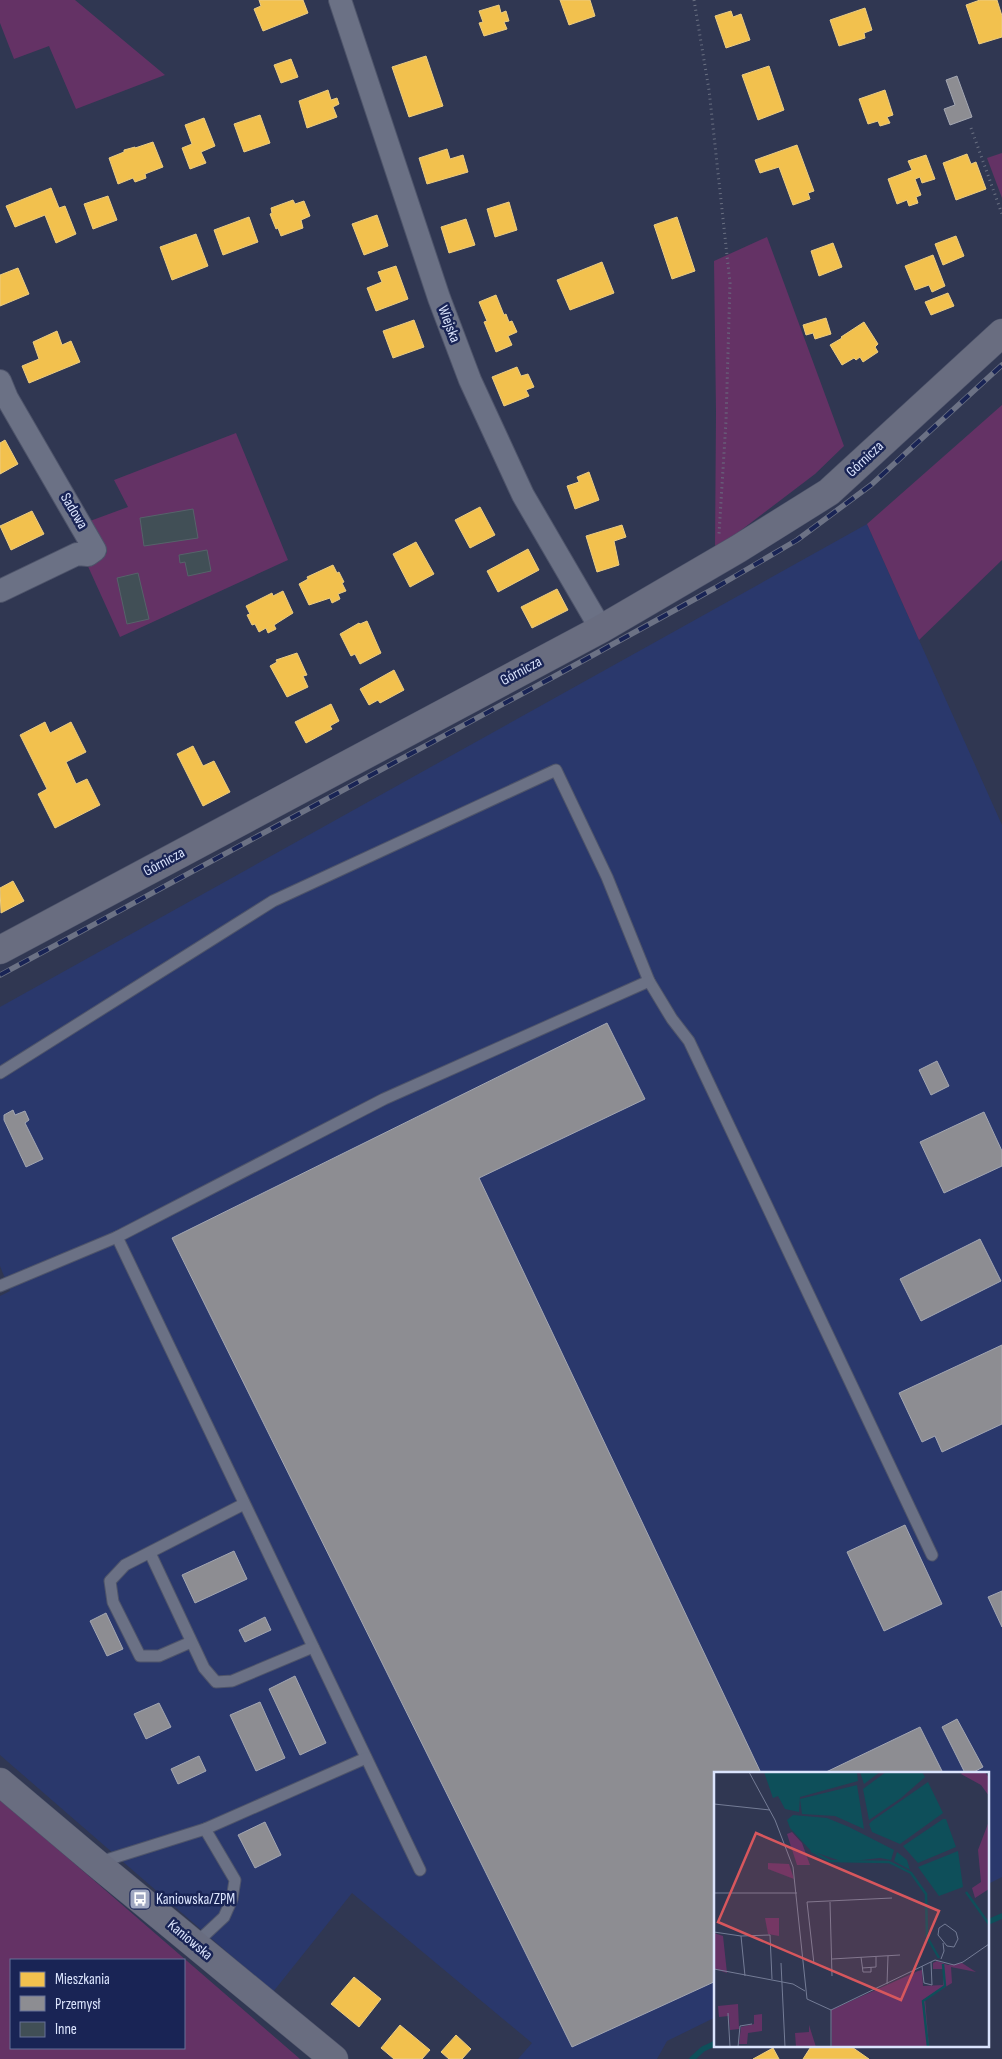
<svg xmlns="http://www.w3.org/2000/svg" width="1002" height="2059" font-family="'Sofia Sans Condensed',sans-serif">
	<rect width="100%" height="100%" fill="#303752"/>
	<path fill="#2a386c" d="M867,524L1002,825V1877L988,1884V1773H716V2017L667,2041L657,2059H518L532,2043L352,1893L273,1992L0,1755V1296L10,1291L0,1266V1007Z"/>
	<g fill="#643265" fill-rule="evenodd">
		<path d="M0,0H75L165,75L76,109L49,46L14,59L0,23Z"/>
		<path d="M1002,153V198L987,158Z"/>
		<path d="M767,237L844,446L815,474L715,550L716,412L714,261Z"/>
		<path d="M1002,405V560L919,640L867,524Z"/>
		<path d="M236,433L288,560L120,637L86,562L107,553L90,521L128,507L114,480Z"/>
		<path d="M0,1799L300,2059H0ZM11,1960H184V2048H11Z"/>
	</g>
	<g fill="#f2c14e" stroke="#ebcc82">
		<path d="M259,0H303L308,13L263,31L254,9L261,6Z"/>
		<path d="M560,0H590L595,16L569,25Z"/>
		<path d="M980,0H997L1002,16V37L979,44L966,5Z"/>
		<path d="M499,5L501,13L506,11L509,21L504,22L507,29L484,36L479,23L483,22L479,11Z"/>
		<path d="M865,8L872,30L864,33L865,38L839,46L830,20Z"/>
		<path d="M731,11L733,17L741,14L750,40L726,48L715,16Z"/>
		<path d="M426,56L443,106L409,117L392,67Z"/>
		<path d="M291,59L298,77L281,83L274,65Z"/>
		<path d="M769,66L784,110L758,120L742,75Z"/>
		<path d="M328,90L331,100L337,98L339,104L333,107L337,117L307,128L299,101Z"/>
		<path d="M885,90L893,115L887,117L890,123L880,126L878,121L868,124L859,99Z"/>
		<path d="M260,115L270,143L244,152L234,124Z"/>
		<path d="M204,118L215,146L201,152L206,163L190,169L182,148L192,144L185,125Z"/>
		<path d="M153,142L163,167L145,174L146,178L135,182L133,178L118,184L109,158L124,152V150L135,147V148Z"/>
		<path d="M797,145L814,191L808,193L810,199L793,205L779,167L760,173L755,160Z"/>
		<path d="M447,149L450,159L463,155L468,172L427,184L419,158Z"/>
		<path d="M967,154L971,164L976,162L986,189L956,200L943,163Z"/>
		<path d="M926,155L935,179L922,183L920,177L915,179L921,195L916,197L918,203L909,206L907,200L897,204L888,179L912,170L908,161Z"/>
		<path d="M51,188L59,208L65,206L76,234L56,243L45,215L15,227L6,206Z"/>
		<path d="M108,196L117,220L93,229L84,204Z"/>
		<path d="M293,200L295,204L304,201L310,216L301,220L303,228L281,236L278,228L276,229L270,214L272,213L271,208Z"/>
		<path d="M509,202L517,230L495,237L487,209Z"/>
		<path d="M377,215L388,246L364,255L352,224Z"/>
		<path d="M249,217L258,242L223,255L214,230Z"/>
		<path d="M677,217L695,271L672,279L654,225Z"/>
		<path d="M466,219L475,245L449,253L441,227Z"/>
		<path d="M196,234L208,266L172,280L160,247Z"/>
		<path d="M956,236L964,256L943,265L935,244Z"/>
		<path d="M833,243L842,267L819,276L811,251Z"/>
		<path d="M933,255L945,286L932,292L929,285L915,290L905,266Z"/>
		<path d="M602,262L614,293L570,310L557,280Z"/>
		<path d="M396,266L408,299L376,311L367,288L382,282L378,272Z"/>
		<path d="M18,268L29,294L0,306V275Z"/>
		<path d="M948,293L954,306L931,315L925,302Z"/>
		<path d="M496,295L504,315L506,314L509,322L512,321L517,332L508,336L512,345L496,352L484,322L487,321L479,302Z"/>
		<path d="M826,318L831,334L815,339L813,333L806,335L803,325Z"/>
		<path d="M414,320L424,347L393,358L383,331Z"/>
		<path d="M864,322L878,344L875,347L878,352L863,362L860,357L856,360L854,358L842,365L830,345L842,338L841,337Z"/>
		<path d="M57,331L62,345L71,341L80,362L29,383L22,366L39,359L33,342Z"/>
		<path d="M517,367L521,376L528,374L534,387L526,390L529,396L504,406L492,377Z"/>
		<path d="M5,440L18,464L0,474V443Z"/>
		<path d="M589,472L599,500L575,509L567,486L579,482L577,477Z"/>
		<path d="M480,507L495,535L470,548L455,520Z"/>
		<path d="M32,511L44,534L11,550L0,526Z"/>
		<path d="M622,525L626,537L614,541L619,565L597,572L586,536Z"/>
		<path d="M416,542L434,574L410,587L393,554Z"/>
		<path d="M528,549L539,570L498,592L487,571Z"/>
		<path d="M333,565L337,573L339,572L344,582L342,583L346,591L338,594L340,599L332,603L330,598L309,605L299,584L308,579L307,577Z"/>
		<path d="M557,589L568,610L532,628L521,607Z"/>
		<path d="M283,591L293,613L274,625L276,629L268,633L266,628L259,632L255,624L252,625L247,615L250,614L246,606L272,593L273,596Z"/>
		<path d="M367,621L381,653L360,664L355,654L351,656L340,634L359,623L360,624Z"/>
		<path d="M297,653L307,675L303,676L308,687L287,697L270,666L277,662L276,660Z"/>
		<path d="M394,670L404,690L380,703L378,700L369,705L360,689Z"/>
		<path d="M331,704L339,721L330,726L332,729L306,743L295,722Z"/>
		<path d="M45,722L50,733L71,722L86,752L66,762L76,784L87,779L100,805L55,828L38,794L47,789L20,735Z"/>
		<path d="M193,746L203,766L214,761L230,792L203,806L177,754Z"/>
		<path d="M13,881L24,901L1,913L0,888Z"/>
		<path d="M354,1977L381,1999L359,2027L331,2004Z"/>
		<path d="M400,2025L430,2050L422,2059H394L381,2048Z"/>
		<path d="M456,2035L471,2049L462,2059H449L441,2052Z"/>
		<path d="M812,2045H849L869,2059H803Z"/>
		<path d="M773,2048L779,2059H753Z"/>
	</g>
	<g fill="#8d8d92" stroke="#a4a7b2">
		<path d="M957,76L972,117L950,125L944,109L955,105L946,80Z"/>
		<path d="M607,1023L645,1099L479,1178L761,1773H716V1981L572,2047L172,1238Z"/>
		<path d="M937,1061L949,1086L931,1095L919,1070Z"/>
		<path d="M13,1110L15,1115L25,1111L29,1120L25,1123L43,1159L26,1167L4,1120V1115Z"/>
		<path d="M984,1112L1002,1151V1166L944,1193L920,1142Z"/>
		<path d="M980,1239L1001,1281L921,1321L900,1279Z"/>
		<path d="M1002,1345V1424L942,1452L935,1436L922,1442L899,1393Z"/>
		<path d="M905,1525L942,1604L884,1631L847,1552Z"/>
		<path d="M234,1551L247,1579L195,1603L182,1575Z"/>
		<path d="M1002,1591V1627L988,1597Z"/>
		<path d="M106,1613L123,1649L107,1656L90,1621Z"/>
		<path d="M265,1617L271,1630L245,1642L239,1630Z"/>
		<path d="M295,1676L326,1743L300,1755L269,1689Z"/>
		<path d="M260,1702L285,1758L256,1771L230,1715Z"/>
		<path d="M159,1703L171,1727L146,1739L134,1714Z"/>
		<path d="M957,1719L983,1767L972,1773H965L942,1727Z"/>
		<path d="M920,1727L943,1773H824Z"/>
		<path d="M199,1756L206,1771L178,1784L171,1769Z"/>
		<path d="M265,1822L281,1855L255,1868L238,1835Z"/>
	</g>
	<g fill="none" stroke-linecap="round" stroke-linejoin="round">
		<g stroke="#0e4f5a" stroke-width="5.5">
			<path d="M988,1922L1002,1916"/>
			<path d="M692,2059L703,2049L716,2043"/>
		</g>
	</g>
	<g fill="#414f56" stroke="#56626a">
		<path d="M193,509L198,538L144,546L140,518Z"/>
		<path d="M207,550L211,571L188,576L185,562L180,563L179,555Z"/>
		<path d="M138,573L149,619L127,624L117,578Z"/>
	</g>
	<g fill="none" stroke-linecap="round" stroke-linejoin="round">
		<g stroke="#4e546a" stroke-width="13">
			<g id="lane">
				<path d="M0,1073L273,901L556,770L607,877L649,981L672,1019L689,1041L932,1555"/>
				<path d="M117,1237L420,1870"/>
				<path d="M0,1286L117,1237L384,1099L649,981"/>
				<path d="M150,1553L204,1668L216,1682L232,1681L313,1647"/>
				<path d="M191,1642L159,1656H140L113,1602L110,1581L125,1565L244,1504"/>
				<path d="M97,1863L205,1829L366,1758"/>
				<path d="M195,1944L224,1917L232,1899L235,1880L205,1829"/>
			</g>
		</g>
		<g stroke="#4e546a" stroke-width="24">
			<g id="street">
				<path d="M340,0L439,298L470,380L523,495L601,629"/>
				<path d="M0,381L7,398L95,550L88,555L77,554L0,591"/>
			</g>
		</g>
		<g stroke="#4e546a" stroke-width="29">
			<g id="secondary">
				<path d="M0,950L601,629L738,549L829,492L1002,333"/>
				<path d="M0,1782L96,1863L334,2059"/>
			</g>
		</g>
		<g stroke="#6a7082" stroke-width="3" stroke-dasharray="1 4" stroke-linecap="butt">
			<path d="M694,0L709,90L730,283L726,421L719,534"/>
			<path d="M971,128L1002,214"/>
		</g>
		<use href="#lane" stroke="#6b7185" stroke-width="11"/>
		<use href="#street" stroke="#6b7185" stroke-width="22"/>
		<use href="#secondary" stroke="#696d80" stroke-width="28"/>
		<g stroke="#6c7285" stroke-width="5.5">
			<path id="rail" d="M0,975L555,676L715,588L797,540L871,485L1002,365"/>
		</g>
		<use href="#rail" stroke="#192455" stroke-width="4" stroke-dasharray="11" stroke-linecap="butt"/>
	</g>
	<defs>
		<g id="bus-square" transform="scale(1.125)"><rect x="-9" y="-9" width="18" height="18" rx="4" fill="#9fa7c1" stroke="#192455"/><path d="M-5-6H5V4H4V6H2V4H-2V6H-4V4H-5ZM-3.5-4V0h7V-4ZM-3.5 1.2v1.5H-2V1.2ZM2 1.2v1.5H3.5V1.2Z" fill="#fff"/></g>
	</defs>
	<g fill-rule="evenodd">
		<use href="#bus-square" x="140" y="1899"/>
	</g>
	<g text-anchor="middle" dominant-baseline="central" stroke-width="5" stroke-linejoin="round" paint-order="stroke">
		<g font-size="15" fill="#dbe4fd" stroke="#192455">
			<text transform="translate(449 324) rotate(69)">Wiejska</text>
			<text transform="translate(865 459) rotate(-43)">Górnicza</text>
			<text transform="translate(74 511) rotate(59)">Sadowa</text>
			<text transform="translate(521 671) rotate(-28)">Górnicza</text>
			<text transform="translate(164 862) rotate(-28)">Górnicza</text>
			<text transform="translate(190 1940) rotate(40)">Kaniowska</text>
		</g>
		<g font-size="15" fill="#dbe4fd" stroke="#192455" text-anchor="start">
			<text x="156" y="1899">Kaniowska/ZPM</text>
		</g>
	</g>
	<g transform="translate(714 1772)">
		<rect width="275" height="275" fill="#303752"/>
		<path d="M249,0H271L275,6V24L267,13L247,2ZM275,49V117L261,126L258,116L267,110L264,78ZM78,60L88,71L96,93H83L73,62ZM54,91L75,92L80,107L54,97ZM51,146H65V164L54,162ZM0,161L9,164L13,201L1,197ZM223,189L234,193L248,191L262,200L237,195L238,211L211,227L215,275H118L117,238L204,199L208,198L209,214L229,213V197H219V191ZM24,232L25,257L16,258L15,244L5,245L4,234ZM48,242V259L34,261L33,272H25L27,255L40,252V243ZM95,253L102,275H82L81,261L95,260Z" fill="#643265"/>
		<path d="M50,0H143L144,9L86,25L85,40L71,37L64,24L59,26ZM146,0H166L150,12ZM172,0H208L211,5L187,26L155,48L149,17ZM214,10L229,41L186,72L158,60L155,52L158,49ZM143,13L150,57L121,44L88,42L86,27ZM79,43L113,46L135,55L180,78L177,88L166,86L130,90L97,79L76,56L73,48ZM229,47H232L242,75L204,91L189,74ZM244,79L249,115L225,124L204,95ZM183,80L193,88L196,98L180,89Z" fill="#0e4f5a"/>
		<path fill="none" stroke="#0e4f5a" stroke-width="2.5" d="M97,79L116,89L175,90L197,101L212,122L213,165L225,186M252,120L275,152M214,275L209,229L231,214L229,192"/>
		<path fill="none" stroke="#747c96" stroke-width="1" d="M35,0L61,48L79,95L93,227L117,238M0,32L56,38M0,121H83M116,130L118,204M231,152L242,160L244,167L240,175L233,174L224,163L225,156ZM0,160L27,164L56,163L58,207M27,164L31,204M147,185L149,200H157V195M118,187L186,183M227,187L230,179L229,171M67,191L71,275M100,192L93,130L178,126M208,194L210,211L218,213L217,190M148,196L162,195V185M0,197L79,212L91,219M173,212L174,184M117,238L221,188L240,193L249,190L275,172M14,241L16,275M24,275L26,254L38,252M117,275V238"/>
		<path fill="#d7575d" fill-opacity="0.15" stroke="#d7575d" stroke-width="2.5" d="M42,61L225,139L187,228L4,150Z"/>
		<rect width="275" height="275" fill="none" stroke="#dbe4fd" stroke-width="2.5"/>
	</g>
	<rect x="10" y="1959" width="175" height="90" fill="#192455" stroke="#677198"/>
	<rect x="20" y="1972" width="25" height="15" fill="#f2c14e" stroke="#677198"/>
	<text x="55" y="1984" font-size="15" fill="#dbe4fd">Mieszkania</text>
	<rect x="20" y="1996" width="25" height="15" fill="#8d8d92" stroke="#677198"/>
	<text x="55" y="2009" font-size="15" fill="#dbe4fd">Przemysł</text>
	<rect x="20" y="2022" width="25" height="15" fill="#414f56" stroke="#677198"/>
	<text x="55" y="2034" font-size="15" fill="#dbe4fd">Inne</text>
</svg>
